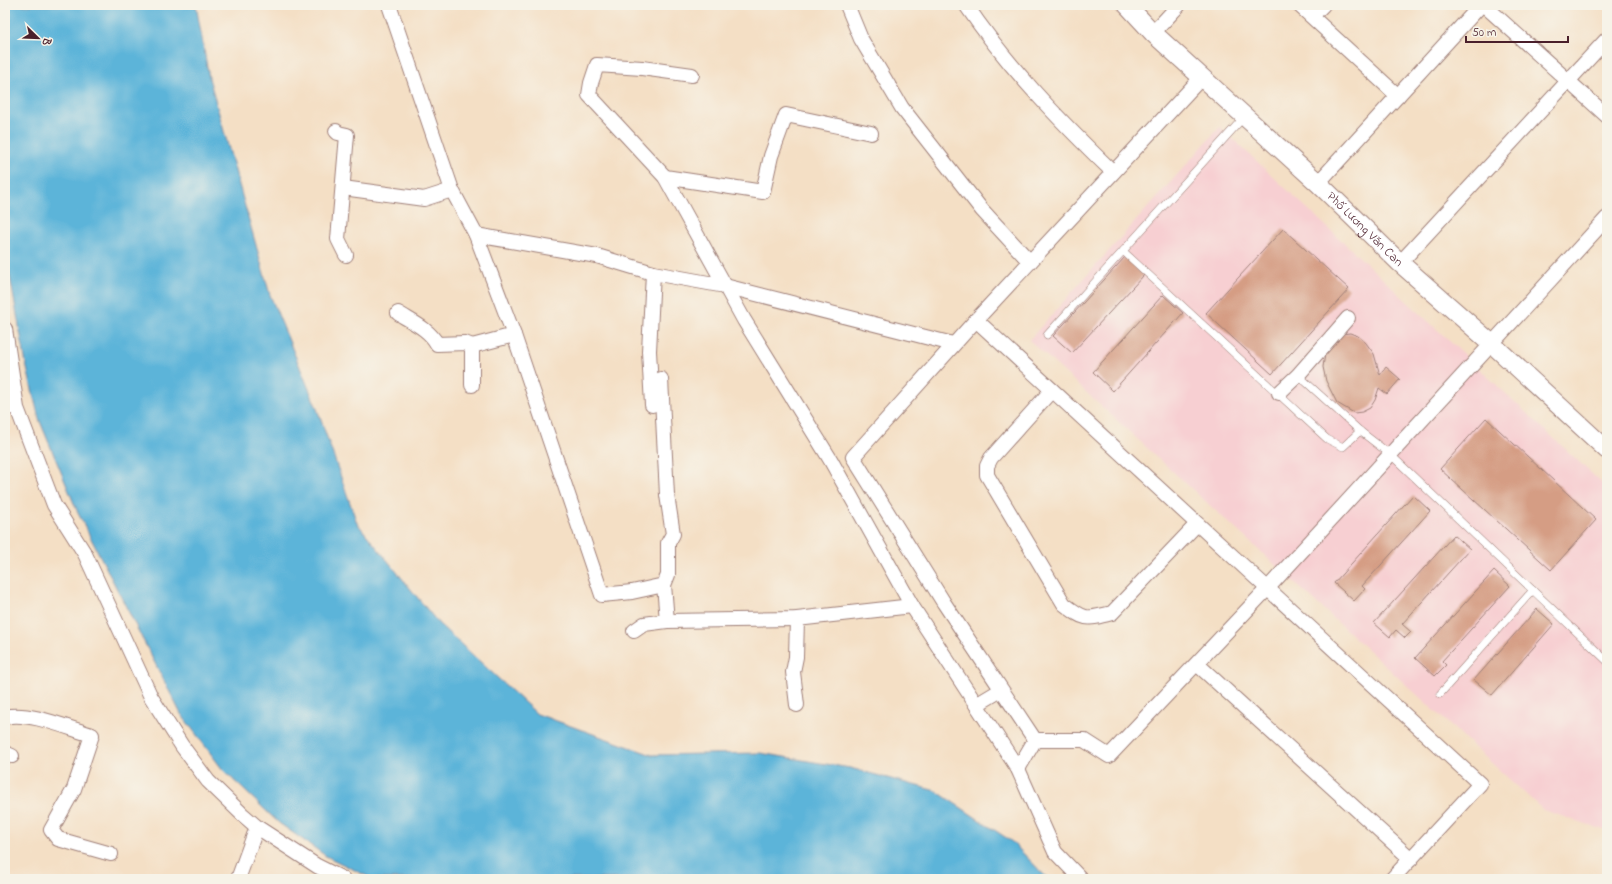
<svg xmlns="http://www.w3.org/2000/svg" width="1612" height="884" font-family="'Indie Flower',sans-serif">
	<rect width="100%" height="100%" fill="#f7f3e8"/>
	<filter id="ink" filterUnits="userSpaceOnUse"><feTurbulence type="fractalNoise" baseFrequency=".025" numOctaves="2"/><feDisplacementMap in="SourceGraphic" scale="8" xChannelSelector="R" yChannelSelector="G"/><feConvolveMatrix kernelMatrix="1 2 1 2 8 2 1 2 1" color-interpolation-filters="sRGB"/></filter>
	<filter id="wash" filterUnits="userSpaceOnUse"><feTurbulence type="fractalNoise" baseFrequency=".012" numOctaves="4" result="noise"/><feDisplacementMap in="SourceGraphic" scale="16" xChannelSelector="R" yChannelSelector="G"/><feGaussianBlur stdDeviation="0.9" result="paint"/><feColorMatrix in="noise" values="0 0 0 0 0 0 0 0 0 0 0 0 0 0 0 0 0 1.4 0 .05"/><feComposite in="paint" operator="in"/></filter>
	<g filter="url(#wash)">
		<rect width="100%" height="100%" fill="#f4dfc5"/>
		<path fill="#f7cfd2" d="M1220,127L1607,488V831L1543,810L1029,340Z"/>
		<path fill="#5cb4d9" stroke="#536a82" d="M5,5H196L209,78L270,295L316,406L357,523L439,624L537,714L652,755L760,753L850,768L936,791L1011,841L1048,879H373L326,856L279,823L223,770L181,714L78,513L39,419L26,364L5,250Z"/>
		<g id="blocks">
			<g fill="#d59d84">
				<path d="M1283,229L1349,289L1272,374L1206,313Z"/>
				<path d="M1125,257L1144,275L1072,353L1053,336Z"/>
				<path d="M1163,295L1183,313L1113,391L1093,372Z"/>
				<path d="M1350,333L1358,336L1366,343L1374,354L1380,375L1386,367L1400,379L1387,394L1379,388L1375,400L1370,408L1362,412L1354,413L1337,403L1326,381L1323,367L1325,354L1341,334Z"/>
				<path d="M1486,418L1596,520L1551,570L1440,469Z"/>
				<path d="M1413,495L1430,511L1362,586L1365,589L1354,601L1334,583Z"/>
				<path d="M1454,535L1470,549L1402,624L1411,632L1405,638L1396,630L1390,637L1374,623Z"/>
				<path d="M1494,571L1510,586L1442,661L1446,665L1435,676L1415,658Z"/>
				<path d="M1537,609L1554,624L1492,695L1474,680Z"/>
			</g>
		</g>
	</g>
	<g filter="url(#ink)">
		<use href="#blocks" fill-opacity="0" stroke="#9f7f78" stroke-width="1"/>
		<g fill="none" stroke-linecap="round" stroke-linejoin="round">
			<g stroke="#9f7f78" stroke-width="8">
				<g id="service">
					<path d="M1123,251L1327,439L1343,447L1360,431"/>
					<path d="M1047,335L1244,117"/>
					<path d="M1298,375L1360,431L1391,455L1607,661"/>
					<path d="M5,413L17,408"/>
					<path d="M1440,694L1533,590"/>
				</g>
			</g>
			<g stroke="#9f7f78" stroke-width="16">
				<g id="minor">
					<path d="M389,5L452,190L476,235L514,335L602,595L632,592L664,585"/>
					<path d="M847,5L861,39L902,108L982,210L1030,262"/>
					<path d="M966,5C1008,67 1059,120 1113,172"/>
					<path d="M1299,5L1398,96"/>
					<path d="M1484,5L1607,116"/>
					<path d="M1312,16L1323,5"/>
					<path d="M1153,33L1179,5"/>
					<path d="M692,75L642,68L597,65L591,83L589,95L665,177L744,320L830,459L912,606L1018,769L1055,852L1081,879"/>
					<path d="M1201,78L976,320L853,457L944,603L1035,740H1084L1109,756L1267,589L1607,218"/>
					<path d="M336,131L338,133L347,135L338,239L346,255"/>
					<path d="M665,177L763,192L771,156L786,115L871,133"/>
					<path d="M1318,183L1481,5"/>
					<path d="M343,188L424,199L452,190"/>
					<path d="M476,235L597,256L653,273L725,286L953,344"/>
					<path d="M1400,263L1607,39"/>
					<path d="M398,313C412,322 429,329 437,344L465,343L472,346"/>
					<path d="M976,320L1480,784L1392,879"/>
					<path d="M5,329L17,408L54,505L85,554L151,697L182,746L208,781L242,814L257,827L317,866L343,879"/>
					<path d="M661,379L667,495L673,534L668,543V575L664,585L667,621"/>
					<path d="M472,385V346L514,335"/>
					<path d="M1052,390L991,458L987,466V475L1064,604C1085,620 1085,620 1112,613L1197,524"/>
					<path d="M1279,393L1298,375L1348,318"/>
					<path d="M652,405L649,351L653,273"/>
					<path d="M797,619L796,657L793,672L797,705"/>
					<path d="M634,631L644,624L667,621L797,619L912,606"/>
					<path d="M1197,664L1411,859"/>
					<path d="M976,705L1001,690"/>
					<path d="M5,717C29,711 68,728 92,735L74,789L51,830L58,839L111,854"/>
					<path d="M5,753L12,756"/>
					<path d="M1018,769L1035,740"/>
					<path d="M238,879L257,827"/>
				</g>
			</g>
			<g stroke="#9f7f78" stroke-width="20">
				<g id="tertiary">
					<path id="s1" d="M1127,5L1153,33L1318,183L1400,263L1491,343L1607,450"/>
				</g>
			</g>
			<use href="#service" stroke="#fff" stroke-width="7"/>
			<use href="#minor" stroke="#fff" stroke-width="14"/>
			<use href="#tertiary" stroke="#fff" stroke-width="18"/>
		</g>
	</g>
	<g text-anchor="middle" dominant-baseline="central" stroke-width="4" stroke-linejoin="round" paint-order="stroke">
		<g font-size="13" fill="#4a1f2b" stroke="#f7f3e8">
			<text stroke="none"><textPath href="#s1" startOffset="327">Phố Lương Văn Can</textPath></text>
		</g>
	</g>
	<rect width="1612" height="884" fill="none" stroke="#f7f3e8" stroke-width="20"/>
	<g transform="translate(38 38) rotate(113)" stroke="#f7f3e8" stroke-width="3" paint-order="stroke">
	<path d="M0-3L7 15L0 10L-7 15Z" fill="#4a1f2b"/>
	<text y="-6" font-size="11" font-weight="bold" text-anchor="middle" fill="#4a1f2b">B</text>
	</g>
	<path d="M1466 36v6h102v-6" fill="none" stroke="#4a1f2b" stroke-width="2"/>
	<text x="1472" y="36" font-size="12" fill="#4a1f2b" stroke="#f7f3e8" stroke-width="3" paint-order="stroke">50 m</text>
</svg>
